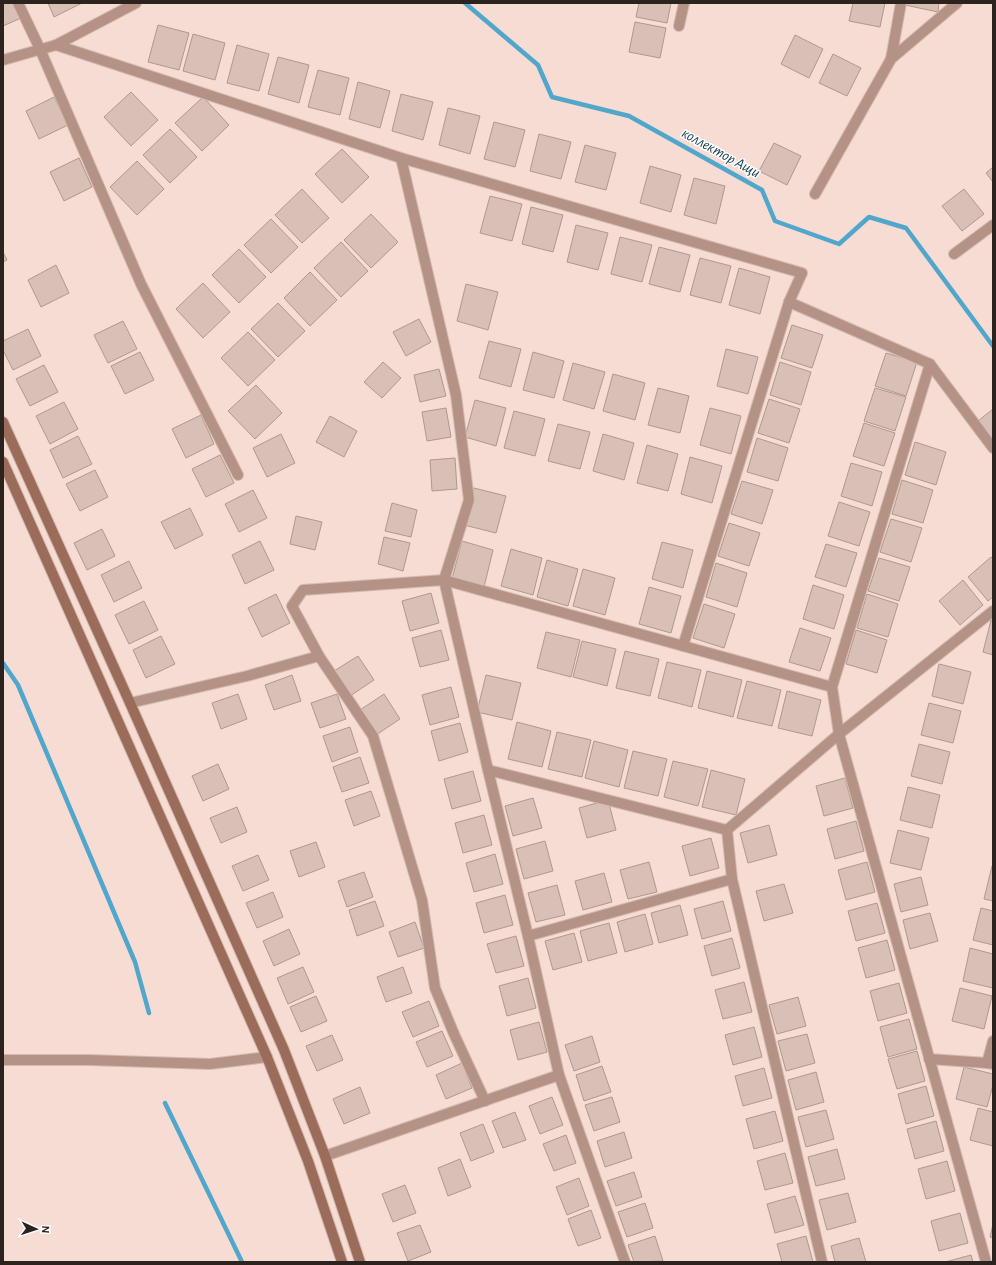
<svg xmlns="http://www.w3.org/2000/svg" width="996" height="1265" font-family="'Alegreya Sans',sans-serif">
	<rect width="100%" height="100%" fill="#f6dcd2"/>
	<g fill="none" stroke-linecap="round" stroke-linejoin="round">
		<g stroke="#50a7cb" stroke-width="4.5">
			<path d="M465,3L538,65L552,97L629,116L762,190L775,221L839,244L869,217L906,228L993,346"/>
			<path d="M3,663L18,685L135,962L149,1013"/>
			<path d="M165,1103L242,1262"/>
		</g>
	</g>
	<g fill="#d9c0b7" stroke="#af988e">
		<path d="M3,3H14L21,18L3,26Z"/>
		<path d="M48,3H82L54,17Z"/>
		<path d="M639,3H671L667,23L636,17Z"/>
		<path d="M853,3H885L880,27L849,21Z"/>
		<path d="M906,3H939L938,12L905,5Z"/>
		<path d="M635,22L666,28L660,58L629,52Z"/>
		<path d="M158,25L189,33L179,70L148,62Z"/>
		<path d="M193,34L225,43L215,80L183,71Z"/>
		<path d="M795,35L823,49L809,78L781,64Z"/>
		<path d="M237,45L269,54L259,91L227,83Z"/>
		<path d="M833,54L861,68L847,96L819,83Z"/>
		<path d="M278,57L309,65L299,103L268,94Z"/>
		<path d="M318,70L349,78L340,115L308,107Z"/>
		<path d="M358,82L390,91L380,128L349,119Z"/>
		<path d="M131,92L158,120L131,146L104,117Z"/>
		<path d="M401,94L433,102L423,140L392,131Z"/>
		<path d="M54,97L68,125L39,139L26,111Z"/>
		<path d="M203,97L229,125L202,151L175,123Z"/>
		<path d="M448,108L480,116L470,154L439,145Z"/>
		<path d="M494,122L525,130L515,167L484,159Z"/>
		<path d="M170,129L197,157L170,183L143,155Z"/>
		<path d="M539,134L571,142L561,179L530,171Z"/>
		<path d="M774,143L801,156L787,185L759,171Z"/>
		<path d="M585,145L616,153L606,190L575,182Z"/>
		<path d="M342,149L369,177L342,203L315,174Z"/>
		<path d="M79,158L92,187L64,201L50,172Z"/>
		<path d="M137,161L164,189L137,215L110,187Z"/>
		<path d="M650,166L681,175L671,212L640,203Z"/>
		<path d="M993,167V182L986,173Z"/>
		<path d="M694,178L725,186L716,224L684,215Z"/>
		<path d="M302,189L329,218L302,243L275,215Z"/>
		<path d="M964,189L984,214L962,231L942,206Z"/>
		<path d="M490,196L522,204L512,241L480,233Z"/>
		<path d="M531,207L563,215L553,252L522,244Z"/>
		<path d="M371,214L398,242L371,268L344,240Z"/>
		<path d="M271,219L298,247L271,273L244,245Z"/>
		<path d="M576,225L608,233L598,270L567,262Z"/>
		<path d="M620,237L652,245L642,282L611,274Z"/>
		<path d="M341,242L368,271L341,297L314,268Z"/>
		<path d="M659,247L690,255L680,292L649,284Z"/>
		<path d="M239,249L266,277L239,303L212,275Z"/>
		<path d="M3,252L7,260L3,262Z"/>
		<path d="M700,258L731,266L721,303L690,295Z"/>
		<path d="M56,265L69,293L41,307L28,280Z"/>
		<path d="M739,268L770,277L760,314L729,305Z"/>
		<path d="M310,272L337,300L310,326L284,298Z"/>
		<path d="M203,283L230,312L203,338L176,309Z"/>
		<path d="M466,284L498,292L488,330L457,321Z"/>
		<path d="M278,303L305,331L278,357L251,329Z"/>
		<path d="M419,319L431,342L406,356L393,332Z"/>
		<path d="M123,321L137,349L108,363L94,335Z"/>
		<path d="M792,325L823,335L812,368L781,358Z"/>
		<path d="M28,329L41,356L13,370L3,350V341Z"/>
		<path d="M248,332L275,360L248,386L221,358Z"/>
		<path d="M489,341L521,349L511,387L479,378Z"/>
		<path d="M726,349L758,357L748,394L717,386Z"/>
		<path d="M140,352L154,380L125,394L111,366Z"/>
		<path d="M533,352L564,361L554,398L523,390Z"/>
		<path d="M886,353L917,362L906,396L875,386Z"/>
		<path d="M383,362L401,378L382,398L364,382Z"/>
		<path d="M780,362L811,372L801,405L770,395Z"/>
		<path d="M573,363L605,372L594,409L563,400Z"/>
		<path d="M44,365L58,392L30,406L16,379Z"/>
		<path d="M439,369L446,396L420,402L414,375Z"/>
		<path d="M613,374L645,383L635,420L603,411Z"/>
		<path d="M256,385L282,413L255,439L228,411Z"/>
		<path d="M658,388L689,396L680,433L648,425Z"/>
		<path d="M875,388L906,397L895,431L864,421Z"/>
		<path d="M769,399L800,409L789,443L758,433Z"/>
		<path d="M475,400L506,408L496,446L465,437Z"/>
		<path d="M64,402L78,429L50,444L36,416Z"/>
		<path d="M446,408L451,437L427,441L422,412Z"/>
		<path d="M710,408L741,416L731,454L700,445Z"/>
		<path d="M993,409V440L978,421Z"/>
		<path d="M514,411L545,419L535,456L504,448Z"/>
		<path d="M201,415L214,444L186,458L172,429Z"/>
		<path d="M330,416L357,431L344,457L316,442Z"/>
		<path d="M864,423L895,433L884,466L853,456Z"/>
		<path d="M558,424L590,432L580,469L548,461Z"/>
		<path d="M281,434L295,463L267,477L253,448Z"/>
		<path d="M603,434L634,443L624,480L593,471Z"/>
		<path d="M78,436L92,464L63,478L50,450Z"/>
		<path d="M757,438L788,448L778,481L747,472Z"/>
		<path d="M915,442L946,452L936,485L905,475Z"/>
		<path d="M647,445L678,454L668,491L637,483Z"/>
		<path d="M220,455L234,483L206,497L192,469Z"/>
		<path d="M690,457L722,466L712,503L681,494Z"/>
		<path d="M455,458L457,489L432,491L430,460Z"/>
		<path d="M851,463L882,472L872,506L841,496Z"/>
		<path d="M95,470L108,497L80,511L66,484Z"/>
		<path d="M902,480L933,490L923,523L892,514Z"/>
		<path d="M742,481L773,490L762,524L731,514Z"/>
		<path d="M474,488L506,496L496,533L464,525Z"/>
		<path d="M253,490L267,518L239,532L225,504Z"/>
		<path d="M839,502L870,512L859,546L828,536Z"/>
		<path d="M392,503L417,510L411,537L385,531Z"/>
		<path d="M190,508L203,535L175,549L161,522Z"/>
		<path d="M296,516L322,522L315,550L290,544Z"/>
		<path d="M891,519L922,528L911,562L880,552Z"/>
		<path d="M729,523L760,533L749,566L718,556Z"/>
		<path d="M102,529L115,556L87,570L74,543Z"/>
		<path d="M384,537L410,543L403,571L378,564Z"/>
		<path d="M260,541L274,570L245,584L232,555Z"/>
		<path d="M462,541L493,550L484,587L452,579Z"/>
		<path d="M662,542L693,550L683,588L652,579Z"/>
		<path d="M826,544L857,553L846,587L815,577Z"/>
		<path d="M511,549L542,558L533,595L501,586Z"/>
		<path d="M991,557L993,559V597L988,601L968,577Z"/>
		<path d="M879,558L910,567L899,601L868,591Z"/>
		<path d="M547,560L578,569L568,606L537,597Z"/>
		<path d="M129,561L142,588L114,602L101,575Z"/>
		<path d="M716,563L747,573L737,607L706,597Z"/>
		<path d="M583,569L615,578L605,615L573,606Z"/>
		<path d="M963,580L983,605L960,625L939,601Z"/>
		<path d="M813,585L844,595L834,629L803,619Z"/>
		<path d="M649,587L681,596L671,633L639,624Z"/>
		<path d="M431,593L439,623L410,631L402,601Z"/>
		<path d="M276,594L290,623L262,637L248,608Z"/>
		<path d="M867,594L898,604L888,637L857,628Z"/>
		<path d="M144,601L158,630L129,644L115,615Z"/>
		<path d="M704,604L735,614L724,648L693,638Z"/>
		<path d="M991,620H993V655L983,652Z"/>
		<path d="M800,628L831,638L820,671L789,662Z"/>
		<path d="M441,630L449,660L420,667L412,638Z"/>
		<path d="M856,630L887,640L877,673L846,664Z"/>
		<path d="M546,632L580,640L571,677L537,668Z"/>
		<path d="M161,636L175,664L146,678L133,650Z"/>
		<path d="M582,641L616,649L607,686L573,677Z"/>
		<path d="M625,651L659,659L650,696L616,688Z"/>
		<path d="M358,656L374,680L350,696L334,671Z"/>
		<path d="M667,662L701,670L692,707L658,698Z"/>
		<path d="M939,664L971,672L963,704L932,696Z"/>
		<path d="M707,671L742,680L733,717L698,708Z"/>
		<path d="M292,675L301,701L274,710L265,685Z"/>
		<path d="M486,675L521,683L512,720L477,712Z"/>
		<path d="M747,681L781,690L772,726L737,718Z"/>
		<path d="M451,687L459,717L430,725L422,695Z"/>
		<path d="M787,691L821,700L812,736L778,728Z"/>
		<path d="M238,694L247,719L221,729L212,703Z"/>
		<path d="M337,694L346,719L320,728L311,703Z"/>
		<path d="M384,694L400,719L376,735L360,710Z"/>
		<path d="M929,703L961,711L953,743L921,735Z"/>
		<path d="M517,722L551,731L542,767L508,759Z"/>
		<path d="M460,723L468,752L439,761L431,731Z"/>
		<path d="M350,727L358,752L332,762L323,736Z"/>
		<path d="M557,732L591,740L582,777L548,769Z"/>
		<path d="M594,741L628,750L619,787L585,778Z"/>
		<path d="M919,744L950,752L942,784L911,776Z"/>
		<path d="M633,751L667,759L658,796L624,788Z"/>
		<path d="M360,757L369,783L342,792L333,767Z"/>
		<path d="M673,761L708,769L698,806L664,797Z"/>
		<path d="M218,764L229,789L203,801L192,776Z"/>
		<path d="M711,770L745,779L736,815L702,807Z"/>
		<path d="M473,771L481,801L452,809L444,779Z"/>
		<path d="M845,778L853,808L824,816L816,786Z"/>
		<path d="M908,787L940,795L932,828L900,820Z"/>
		<path d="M371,791L380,816L354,826L345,800Z"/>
		<path d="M533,798L542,828L513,836L505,806Z"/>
		<path d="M608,800L616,830L587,838L579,808Z"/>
		<path d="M237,807L247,832L221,843L210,818Z"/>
		<path d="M484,815L492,845L463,853L455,823Z"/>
		<path d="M856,821L864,851L835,859L827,829Z"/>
		<path d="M769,825L777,855L748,863L740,833Z"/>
		<path d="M898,830L929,838L921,870L890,863Z"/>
		<path d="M711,838L719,868L690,876L682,846Z"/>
		<path d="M545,841L553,871L524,879L516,849Z"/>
		<path d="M316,842L325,867L299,877L290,851Z"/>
		<path d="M495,854L503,884L474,892L466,863Z"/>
		<path d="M258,855L269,880L243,891L232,866Z"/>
		<path d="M649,862L657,892L628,899L620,870Z"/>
		<path d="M867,862L875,892L846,900L838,870Z"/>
		<path d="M992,866H993V901L984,899Z"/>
		<path d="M364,872L373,897L347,907L338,881Z"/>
		<path d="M604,873L612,902L583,910L575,881Z"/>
		<path d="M921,877L928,905L901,912L894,884Z"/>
		<path d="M784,884L793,913L764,921L756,891Z"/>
		<path d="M557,885L565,915L536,922L528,893Z"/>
		<path d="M273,892L283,917L257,928L246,903Z"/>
		<path d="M505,895L513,925L484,933L476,903Z"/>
		<path d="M375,901L384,926L357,936L349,910Z"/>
		<path d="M723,901L731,931L702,939L694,909Z"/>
		<path d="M877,903L885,933L856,941L848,911Z"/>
		<path d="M680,905L688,935L659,943L651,913Z"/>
		<path d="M981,908L993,911V945L973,940Z"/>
		<path d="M930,913L938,941L910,949L903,920Z"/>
		<path d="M645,914L653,944L625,952L617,922Z"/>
		<path d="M415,922L424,948L398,957L389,932Z"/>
		<path d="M609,923L617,953L588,961L580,931Z"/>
		<path d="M289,929L300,954L274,966L263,941Z"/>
		<path d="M574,933L582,962L553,970L545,941Z"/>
		<path d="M516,936L524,966L496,973L487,944Z"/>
		<path d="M732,938L740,968L712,976L704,946Z"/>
		<path d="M887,940L895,970L866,978L858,948Z"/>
		<path d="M970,948L993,954V988L963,981Z"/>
		<path d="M303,967L314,992L288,1004L277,978Z"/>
		<path d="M403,967L412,993L386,1002L377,977Z"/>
		<path d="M528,978L536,1008L507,1016L499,986Z"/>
		<path d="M744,982L752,1012L723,1019L715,990Z"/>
		<path d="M899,983L907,1013L878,1021L870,991Z"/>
		<path d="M960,988L992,996L984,1029L952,1021Z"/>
		<path d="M316,996L327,1021L301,1032L290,1007Z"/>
		<path d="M798,997L806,1026L777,1034L769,1005Z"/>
		<path d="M429,1001L439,1026L413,1037L402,1012Z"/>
		<path d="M909,1019L917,1049L888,1057L880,1027Z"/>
		<path d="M539,1022L547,1052L518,1060L510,1030Z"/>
		<path d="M754,1027L762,1057L733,1065L725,1035Z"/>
		<path d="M442,1031L453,1056L427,1067L416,1042Z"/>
		<path d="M807,1034L815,1063L786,1071L778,1041Z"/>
		<path d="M332,1035L343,1060L317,1071L306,1046Z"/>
		<path d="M592,1036L600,1062L574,1071L565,1045Z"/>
		<path d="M917,1051L925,1081L897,1089L888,1059Z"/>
		<path d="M462,1063L472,1088L446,1099L436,1075Z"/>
		<path d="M602,1066L611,1092L584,1101L576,1075Z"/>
		<path d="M964,1067L993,1074V1085L987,1107L956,1099Z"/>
		<path d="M764,1068L772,1098L743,1106L735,1076Z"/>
		<path d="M816,1072L824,1102L796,1110L788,1080Z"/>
		<path d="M926,1086L934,1116L906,1124L898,1094Z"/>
		<path d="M360,1087L370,1113L344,1124L333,1099Z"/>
		<path d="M552,1097L563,1125L540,1134L529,1106Z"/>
		<path d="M612,1097L620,1122L594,1131L585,1105Z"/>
		<path d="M978,1108L993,1112V1146L970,1140Z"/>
		<path d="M826,1110L834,1139L806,1147L798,1117Z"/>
		<path d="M775,1111L783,1141L754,1149L746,1119Z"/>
		<path d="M515,1112L526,1140L503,1148L492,1121Z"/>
		<path d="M936,1121L944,1151L915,1159L907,1129Z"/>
		<path d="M483,1124L494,1152L471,1161L460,1133Z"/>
		<path d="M624,1132L632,1158L605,1167L597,1141Z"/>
		<path d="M566,1135L576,1163L554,1171L543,1144Z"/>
		<path d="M837,1149L845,1179L816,1186L808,1157Z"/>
		<path d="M785,1153L793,1183L765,1190L757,1161Z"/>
		<path d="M460,1159L471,1187L448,1196L438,1168Z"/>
		<path d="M947,1161L955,1191L926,1199L918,1169Z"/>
		<path d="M634,1172L642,1197L616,1206L607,1181Z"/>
		<path d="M579,1178L589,1206L567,1215L556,1187Z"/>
		<path d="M405,1185L416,1213L393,1222L382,1194Z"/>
		<path d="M848,1193L856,1222L827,1230L819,1200Z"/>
		<path d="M795,1196L804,1225L775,1233L767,1204Z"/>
		<path d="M645,1203L653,1228L627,1237L618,1212Z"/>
		<path d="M591,1210L601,1238L578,1246L568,1219Z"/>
		<path d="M960,1213L968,1243L939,1251L931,1221Z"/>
		<path d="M993,1224V1238L990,1237Z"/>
		<path d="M420,1225L431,1252L408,1261L397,1233Z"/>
		<path d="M655,1236L663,1261L634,1262L628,1245Z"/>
		<path d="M806,1236L813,1262H782L777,1244Z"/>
		<path d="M859,1238L866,1262H835L831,1246Z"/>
		<path d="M971,1255L973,1262H945Z"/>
	</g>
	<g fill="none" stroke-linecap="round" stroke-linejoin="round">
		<g stroke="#d2bbb2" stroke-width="12">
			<g id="street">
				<path d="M18,3L40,49L141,284L238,475"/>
				<path d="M679,26L684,3"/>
				<path d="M56,45L136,3"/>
				<path d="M891,59L901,3"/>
				<path d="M3,60L56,45L401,158L802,273L789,302L683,646"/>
				<path d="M401,158L456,395L469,500L444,580L488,770L528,936L559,1075L625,1262"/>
				<path d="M815,194L891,59L957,3"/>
				<path d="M954,254L993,225"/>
				<path d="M789,302L930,364L993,448"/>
				<path d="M930,364L832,687L839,734L986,1262"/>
				<path d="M130,703L247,676L319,656"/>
				<path d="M488,770L727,830"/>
				<path d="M727,830L732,879L822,1262"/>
				<path d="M727,830L839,734L993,611"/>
				<path d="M528,936L732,879"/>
				<path d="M929,1059L987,1063L993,1064"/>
				<path d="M3,1060H89L210,1064L267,1057"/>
				<path d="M987,1063L993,1041"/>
				<path d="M485,1101L454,1034L435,988L422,900L373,736L319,656L292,606L303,590L444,580L832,687"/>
				<path d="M325,1156L559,1075"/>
			</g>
		</g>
		<g stroke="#d2bbb2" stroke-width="12">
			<g id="secondary">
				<path d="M3,422L130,703L284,1050L325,1156L360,1262"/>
				<path d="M3,462L267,1057L308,1161L342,1262"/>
			</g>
		</g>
		<use href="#street" stroke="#b49386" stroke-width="10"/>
		<use href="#secondary" stroke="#9b6c59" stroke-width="10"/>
	</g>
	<g text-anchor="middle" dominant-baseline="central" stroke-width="3" stroke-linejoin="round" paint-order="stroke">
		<g font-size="15" font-style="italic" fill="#1a4050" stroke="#fff">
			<text transform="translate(721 153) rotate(29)">коллектор Ащи</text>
		</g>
	</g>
	<rect width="996" height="1265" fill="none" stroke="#2c231f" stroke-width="8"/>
	<g transform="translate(36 1229) rotate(93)" stroke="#ffffff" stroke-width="3" paint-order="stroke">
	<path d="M0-3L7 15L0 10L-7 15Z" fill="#2c231f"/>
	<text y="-6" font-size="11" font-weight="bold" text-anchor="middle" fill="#2c231f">N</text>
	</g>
</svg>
